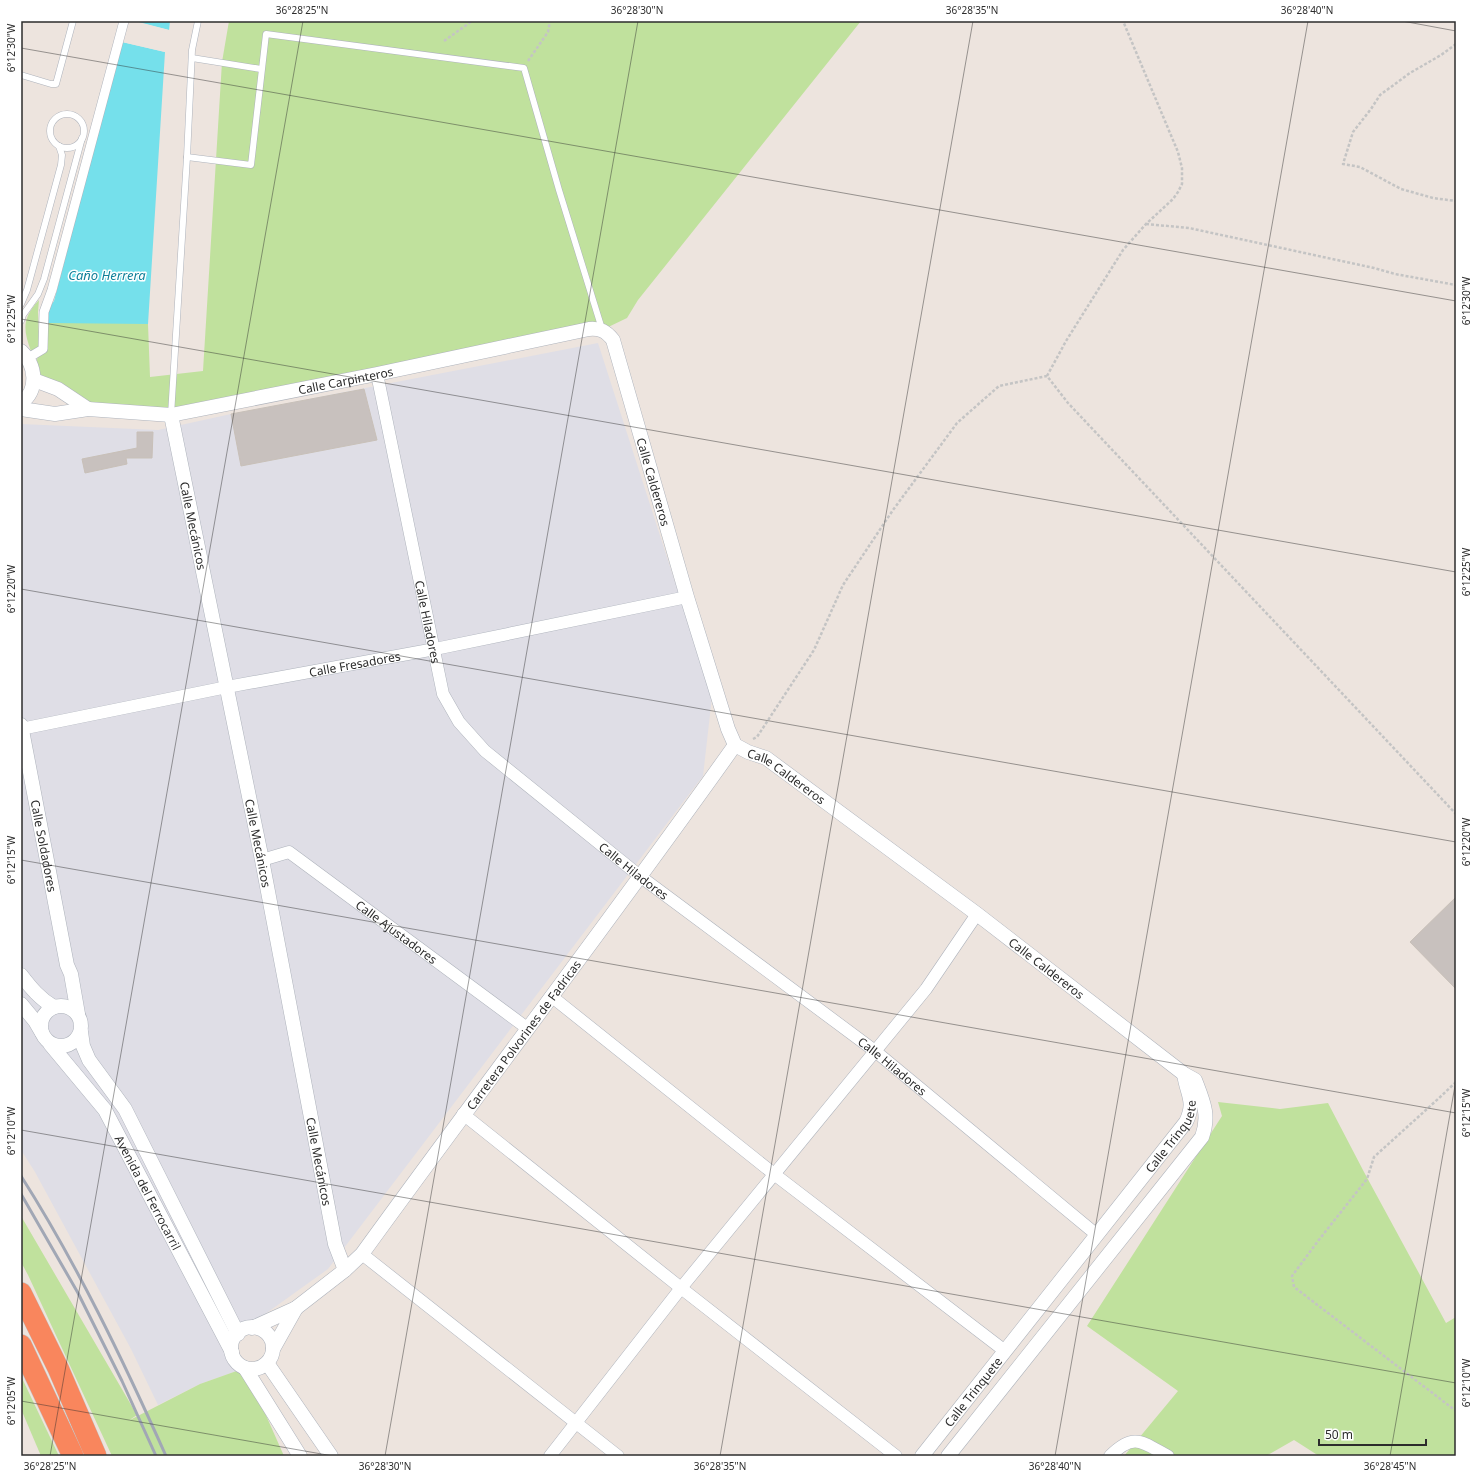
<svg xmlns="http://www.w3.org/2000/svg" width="1477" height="1477" font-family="'Noto Sans',sans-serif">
	<rect width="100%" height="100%" fill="#ede4de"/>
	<path fill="#dfdee6" d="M598,343L712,697L703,776L328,1269L254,1322L232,1352L245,1368L200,1384L158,1405L131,1349L35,1172L21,1150V424L158,430L231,414Z"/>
	<g fill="#c0e19d">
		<path d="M229,21H861L638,300L627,318L602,330L171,415L88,409L34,380L39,347L31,351C23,330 22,318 39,300L38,312L39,343L44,312L148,324L150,377L203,371L222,62Z"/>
		<path d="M1218,1102L1280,1109L1328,1103L1364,1172L1446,1323L1456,1317V1456H1319L1294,1440L1266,1456H1124L1178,1391L1087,1326L1222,1116Z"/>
		<path d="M21,1216L137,1415L128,1421L200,1384L245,1368L284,1456H112L28,1275L21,1262Z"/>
		<path d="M21,1376L59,1456H41L21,1409Z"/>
	</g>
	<g fill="#75e0eb">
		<path d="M135,21H170L169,30Z"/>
		<path d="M122,42L165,52L148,324L48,323V309L54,301Z"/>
	</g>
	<g fill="#ede4de">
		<path d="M133,21L169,30L168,32L134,23Z"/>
		<path d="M123,40L165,51V52L122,42Z"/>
	</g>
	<g fill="#c8c1be" stroke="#c8c0b8">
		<path d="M364,389L377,440L241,466L231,414Z"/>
		<path d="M137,432H153L152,458H126L127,464L85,473L82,459L137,448Z"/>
		<path d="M1456,897V989L1410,942Z"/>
	</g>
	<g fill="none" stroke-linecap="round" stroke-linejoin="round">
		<g stroke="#aeb3bc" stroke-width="7">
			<g id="service">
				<path d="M192,58L261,69"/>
				<path d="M21,75L51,84H56L73,21"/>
				<circle cx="67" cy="131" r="17"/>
				<path d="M187,157L251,165L266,34L524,68L559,190L602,329"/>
				<path d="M21,304L27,290L61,165L62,155L59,146"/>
				<path d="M21,321L23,315L38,294L44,279L82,138"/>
				<path d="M171,415L187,157L192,50L198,21"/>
			</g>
		</g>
		<g stroke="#aeb3bc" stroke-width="10">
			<path id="pedestrian" d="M28,358L43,349L44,312L52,290L124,21"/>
		</g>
		<g stroke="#aeb3bc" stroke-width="13">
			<g id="minor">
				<path id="s1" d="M377,374L443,694L459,722L485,751L641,877L875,1051L1097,1235"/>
				<path id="s2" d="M21,729L227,687L435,649L687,597"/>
				<path id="s3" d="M262,860L289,852L527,1028"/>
				<path d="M551,996L774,1174L1005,1351"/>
				<path d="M463,1114L681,1288L896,1456"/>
				<path d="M362,1254L618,1456"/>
				<path d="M550,1456L681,1288L926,989L977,914"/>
				<path d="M1110,1456C1134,1432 1142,1442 1168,1456"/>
			</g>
		</g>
		<g stroke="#aeb3bc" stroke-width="15">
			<g id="tertiary">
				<path d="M21,351C36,365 39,390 21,403"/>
				<path d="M34,380L58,389L88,409"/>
				<path id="s4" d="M21,409L55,414L88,409L171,415L377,374L589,329C600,328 606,331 613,340L687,597L728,729L735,745L748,752L766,758L977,914L1184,1074L1195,1080C1203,1101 1210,1115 1202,1137L948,1456"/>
				<path id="s5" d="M171,415L262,860L335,1244L345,1270"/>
				<path id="s6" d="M21,725L67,965L71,974L78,1014"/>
				<path d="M21,975C31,988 40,999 54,1007"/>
				<path d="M21,1004L35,1021L42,1033"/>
				<circle cx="61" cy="1026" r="20"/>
				<path d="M81,1032L83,1046L89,1060L125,1109L238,1334"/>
				<path id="s7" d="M50,1044L105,1110L232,1352"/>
				<circle cx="252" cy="1348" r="21"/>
				<path id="s8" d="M252,1328L296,1308L345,1270L362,1254C485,1084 613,917 735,745"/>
				<path d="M273,1349L296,1308"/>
				<path d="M267,1363L331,1456"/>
				<path d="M245,1368L300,1456"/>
				<path id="s9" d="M922,1456L1186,1122C1196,1101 1187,1095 1184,1074"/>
			</g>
		</g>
		<g stroke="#c4c4c4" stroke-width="22">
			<g id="motorway">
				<path d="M21,1293L58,1368L96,1456"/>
				<path d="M21,1345L73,1456"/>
			</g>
		</g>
		<g stroke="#c4c4c4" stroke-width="2.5" stroke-dasharray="3 2" stroke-linecap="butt">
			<path d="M444,41L472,21"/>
			<path d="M1456,44L1441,55L1410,73L1380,95L1371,109L1353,132L1343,164L1360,167L1401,189L1433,198L1456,201"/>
			<path d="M528,61L548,32L550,21"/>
			<path d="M1146,224L1189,228L1374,268L1395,274L1456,285"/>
			<path d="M1047,376L1066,341L1123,250L1146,224L1173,199L1178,192L1182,184V168L1178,152L1123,21"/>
			<path d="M753,739L757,737L814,650L843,585L893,510L957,423L999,386L1047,376L1068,403L1456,814"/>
			<path d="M1456,1082L1438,1099L1374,1157L1367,1179L1318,1241L1292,1276L1294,1287L1456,1411"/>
			<path d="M21,1454L22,1456"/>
		</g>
		<use href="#service" stroke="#fff" stroke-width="6"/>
		<use href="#pedestrian" stroke="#fff" stroke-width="9"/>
		<use href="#minor" stroke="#fff" stroke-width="12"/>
		<use href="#tertiary" stroke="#fff" stroke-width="14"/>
		<use href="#motorway" stroke="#f9865d" stroke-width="21"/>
		<g stroke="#a1a7b5" stroke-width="3">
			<path d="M21,1176C77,1264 123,1360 166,1456"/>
			<path d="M21,1194L78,1293L122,1381L156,1456"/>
		</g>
	</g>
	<path fill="none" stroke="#2c2c2c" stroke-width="1" stroke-opacity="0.45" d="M1402,21L1456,31M21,48L1456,301M21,319L1456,572M21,589L1456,842M21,860L1456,1113M21,1130L1456,1383M21,1401L333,1456M50,1456L303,21M385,1456L638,21M720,1456L973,21M1055,1456L1308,21M1390,1456L1456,1080"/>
	<g text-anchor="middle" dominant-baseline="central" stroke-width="3" stroke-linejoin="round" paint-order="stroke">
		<g font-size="12" fill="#2c2c2c" stroke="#fff">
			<text stroke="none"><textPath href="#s4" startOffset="329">Calle Carpinteros</textPath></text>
			<text stroke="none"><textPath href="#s4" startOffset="753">Calle Caldereros</textPath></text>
			<text stroke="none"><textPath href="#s5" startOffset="113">Calle Mecánicos</textPath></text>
			<text stroke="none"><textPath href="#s1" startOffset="253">Calle Hiladores</textPath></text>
			<text stroke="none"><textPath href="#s2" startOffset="340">Calle Fresadores</textPath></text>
			<text stroke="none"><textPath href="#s4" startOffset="1089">Calle Caldereros</textPath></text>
			<text stroke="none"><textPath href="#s5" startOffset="437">Calle Mecánicos</textPath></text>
			<text stroke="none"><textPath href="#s6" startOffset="123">Calle Soldadores</textPath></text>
			<text stroke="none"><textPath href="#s1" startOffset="589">Calle Hiladores</textPath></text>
			<text stroke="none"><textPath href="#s3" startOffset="162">Calle Ajustadores</textPath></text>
			<text stroke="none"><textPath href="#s4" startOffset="1413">Calle Caldereros</textPath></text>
			<text stroke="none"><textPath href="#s8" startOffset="406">Carretera Polvorines de Fadricas</textPath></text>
			<text stroke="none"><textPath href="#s1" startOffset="913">Calle Hiladores</textPath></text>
			<text stroke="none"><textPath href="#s9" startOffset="406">Calle Trinquete</textPath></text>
			<text stroke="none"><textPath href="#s5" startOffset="761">Calle Mecánicos</textPath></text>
			<text stroke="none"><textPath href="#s7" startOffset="179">Avenida del Ferrocarril</textPath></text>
			<text stroke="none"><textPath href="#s9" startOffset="82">Calle Trinquete</textPath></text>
		</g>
		<g font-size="13" font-style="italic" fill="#11819a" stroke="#fff">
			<text x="107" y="275">Caño Herrera</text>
		</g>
	</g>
	<rect width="1477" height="1477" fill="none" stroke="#ffffff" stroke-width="44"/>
	<path d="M1319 1439v6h107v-6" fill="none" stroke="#2c2c2c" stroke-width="2"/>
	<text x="1325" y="1439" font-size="12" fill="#2c2c2c" stroke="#ffffff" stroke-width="3" paint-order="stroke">50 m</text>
	<rect x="22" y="22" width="1433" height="1433" fill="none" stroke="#2c2c2c" stroke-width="1.5"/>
	<g font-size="10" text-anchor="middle" fill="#2c2c2c">
		<text x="302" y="14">36°28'25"N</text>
		<text x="637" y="14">36°28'30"N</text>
		<text x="972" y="14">36°28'35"N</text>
		<text x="1307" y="14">36°28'40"N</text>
		<text transform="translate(11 48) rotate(-90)" y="4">6°12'30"W</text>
		<text transform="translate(1466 301) rotate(-90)" y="4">6°12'30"W</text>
		<text transform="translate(11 319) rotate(-90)" y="4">6°12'25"W</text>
		<text transform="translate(1466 572) rotate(-90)" y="4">6°12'25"W</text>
		<text transform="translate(11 589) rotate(-90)" y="4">6°12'20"W</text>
		<text transform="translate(1466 842) rotate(-90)" y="4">6°12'20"W</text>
		<text transform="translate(11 860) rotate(-90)" y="4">6°12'15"W</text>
		<text transform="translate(1466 1113) rotate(-90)" y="4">6°12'15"W</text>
		<text transform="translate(11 1131) rotate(-90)" y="4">6°12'10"W</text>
		<text transform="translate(1466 1383) rotate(-90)" y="4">6°12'10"W</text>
		<text transform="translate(11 1401) rotate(-90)" y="4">6°12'05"W</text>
		<text x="50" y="1470">36°28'25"N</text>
		<text x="385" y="1470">36°28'30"N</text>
		<text x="720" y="1470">36°28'35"N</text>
		<text x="1055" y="1470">36°28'40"N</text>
		<text x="1390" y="1470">36°28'45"N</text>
	</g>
</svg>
